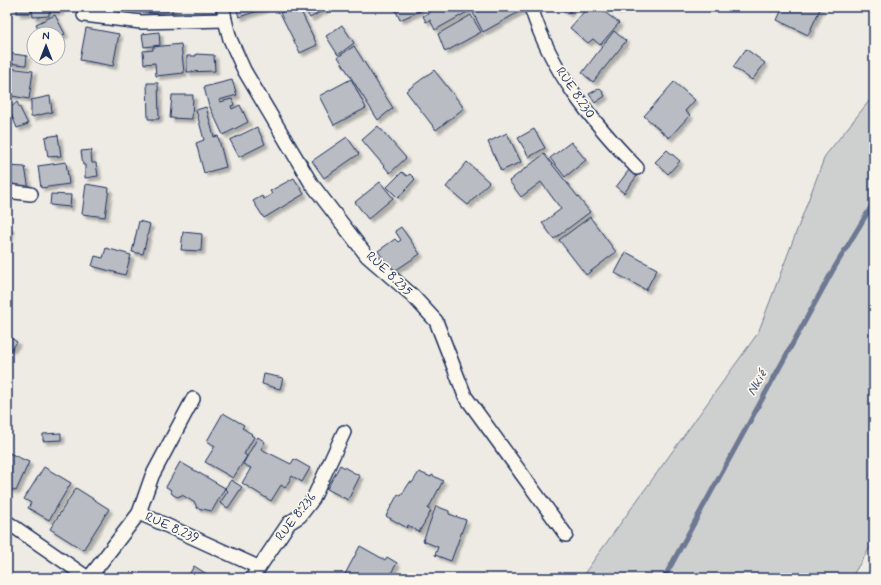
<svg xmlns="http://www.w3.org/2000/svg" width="881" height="585" font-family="Mynerve,sans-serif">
	<defs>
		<filter id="shadow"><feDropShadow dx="3.5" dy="3.5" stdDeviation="1" flood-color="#0004"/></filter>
	</defs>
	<rect width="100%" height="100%" fill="#eeebe4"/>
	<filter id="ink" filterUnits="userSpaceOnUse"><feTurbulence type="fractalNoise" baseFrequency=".025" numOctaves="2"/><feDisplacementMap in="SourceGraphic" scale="8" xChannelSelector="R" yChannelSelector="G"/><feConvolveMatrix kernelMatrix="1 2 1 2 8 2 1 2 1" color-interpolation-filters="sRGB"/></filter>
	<g filter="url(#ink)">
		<path fill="#cecfcf" stroke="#747f96" d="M874,95V541L851,578H581L758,333L825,156Z"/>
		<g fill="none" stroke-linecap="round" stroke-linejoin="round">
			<path stroke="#6d7892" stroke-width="5" d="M664,578L833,270L874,202"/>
		</g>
		<g fill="#b9bcc3" stroke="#1b2f5e" filter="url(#shadow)">
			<rect x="17" y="7" width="14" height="6"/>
			<path d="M32,7H60V12H49V16L33,17Z"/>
			<path d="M140,7H172V15L139,12Z"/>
			<path d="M236,7H263L264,9L239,17Z"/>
			<path d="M293,7H299L317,45L300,53L280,13Z"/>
			<path d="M303,7H324L325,9L310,18Z"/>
			<path d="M394,7H418L420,11L400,20Z"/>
			<path d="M439,7H466L469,11L435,30L430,20L426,22L423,16Z"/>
			<path d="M485,7H526V8L483,32L473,13Z"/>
			<path d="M559,7H573L568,14Z"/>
			<path d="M588,7H598L619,23L600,45L593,39L588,43L570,28Z"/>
			<path d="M613,7H622L619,11Z"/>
			<path d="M783,7H821L808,35L777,20Z"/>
			<path d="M55,15L65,34L58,37V34H41L36,24Z"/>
			<path d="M471,15L481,32L445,52L438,34Z"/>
			<path d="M342,25L354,43L338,55L326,36Z"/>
			<path d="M86,28L119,34L113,66L80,60Z"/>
			<path d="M614,31L626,41L593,82L582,73Z"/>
			<path d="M159,32L160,45L144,47L142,34Z"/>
			<path d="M181,44L184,73L156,76L155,63L144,64L143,51L153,50V47Z"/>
			<path d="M354,46L393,108L378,120L338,57Z"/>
			<path d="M746,49L765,63L752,80L733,67Z"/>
			<path d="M7,53L27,56L26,65L7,63Z"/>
			<path d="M196,54L214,55L215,71L187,72V56H196Z"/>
			<path d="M9,68L33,71L29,99L7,95Z"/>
			<path d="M434,70L464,108L436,130L406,91Z"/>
			<path d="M351,79L366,108L334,125L319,96Z"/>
			<path d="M232,80L237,95L219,100L220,102L232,99L234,105L231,106L232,109L240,105L248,122L223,135L208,103L204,87Z"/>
			<path d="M674,82L695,100L685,111L690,115L669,138L644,116Z"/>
			<path d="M147,83H158L159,119H148Z"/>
			<path d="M600,88L605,96L595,103L589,94Z"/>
			<path d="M172,95H193L192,119L170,118Z"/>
			<path d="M50,96L52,112L31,117V100Z"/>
			<path d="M17,102L28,124L17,128L9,109Z"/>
			<path d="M206,107L214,137L218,136L226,167L204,173L196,143L204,140L196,110Z"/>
			<path d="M378,126L406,158L390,173L362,140Z"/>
			<path d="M257,127L265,144L239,157L230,140Z"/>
			<path d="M534,129L545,148L529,157L518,138Z"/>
			<path d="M507,133L521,162L501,171L488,142Z"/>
			<path d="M58,135L61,156L48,157L45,137Z"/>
			<path d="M347,137L359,154L324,178L312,161Z"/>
			<path d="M571,142L586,160L565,177L550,158Z"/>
			<path d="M92,150L91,154L92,163H96L98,176L85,178V165H83L81,151Z"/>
			<path d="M667,150L680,161L668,174L655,162Z"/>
			<path d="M544,154L590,212L554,239L542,223L561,209L541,182L521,197L509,181Z"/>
			<path d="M66,162L69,184L41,188L38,166Z"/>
			<path d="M467,162L489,182L468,205L446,187Z"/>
			<path d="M7,166L25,167L29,189L7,187Z"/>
			<path d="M629,170L637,176L624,193L616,187Z"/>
			<path d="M402,172L407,176L410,174L415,179L398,198L387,187Z"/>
			<path d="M294,178L304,194L264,218L253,201L262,196L264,199L272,194L270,191Z"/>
			<path d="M380,182L393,198L368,219L355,202Z"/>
			<path d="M86,184L109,188L105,217L82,214Z"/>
			<path d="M51,194L71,195L70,207L50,205Z"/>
			<path d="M590,217L616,252L586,275L559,240Z"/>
			<path d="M139,221L150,224L143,254L132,252Z"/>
			<path d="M7,227L11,228L7,247Z"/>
			<path d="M401,227L420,254L393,272L378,251L395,239L398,242L401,240L395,231Z"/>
			<path d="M183,232L202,234L201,251L181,250Z"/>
			<path d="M106,248L131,255L125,275L92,266L95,256L103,258Z"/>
			<path d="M626,252L657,269L646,290L615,273Z"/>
			<path d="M7,335L17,342L11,350L7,347Z"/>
			<path d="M264,374L283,378L280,389L262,384Z"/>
			<path d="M223,413L244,425L242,428L252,434L251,435L254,437L244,454L247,456L233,478L205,462L215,446L207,441Z"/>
			<path d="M61,433V440L43,441V434Z"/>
			<path d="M258,437L265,442L261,449L291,464L294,459L310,468L302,482L292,476L285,488L281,485L271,501L242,483L251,468L243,464Z"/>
			<path d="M7,452L29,462L16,491L7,488Z"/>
			<path d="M180,462L225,488L212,511L197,508L195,503L182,495L177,497L172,494L170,489L166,487Z"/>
			<path d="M340,465L360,476L348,500L327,489Z"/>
			<path d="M44,467L71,483L49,520L28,508L31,503L24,499Z"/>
			<path d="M419,472L431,477L432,475L443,481L428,509L431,511L419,532L408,525L407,528L386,516L398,494L401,496L410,482L412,483Z"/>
			<path d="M231,480L242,487L228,508L220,503L228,491L225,488Z"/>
			<path d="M76,488L109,509L83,550L50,529Z"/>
			<path d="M436,506L449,511V514L466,520L451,561L435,555L438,547L423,541Z"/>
			<path d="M360,546L385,560L387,557L397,563L388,578H343Z"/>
			<path d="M194,566L213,578H187Z"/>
		</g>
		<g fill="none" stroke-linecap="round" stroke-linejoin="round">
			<g stroke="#1b2f5e" stroke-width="16">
				<g id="street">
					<path d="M223,7L225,20L230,39L244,70L311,183L367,256L412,295L436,321L465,396L566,535"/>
					<path d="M531,7C551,72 591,120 637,168"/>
					<path d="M84,15L141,22L225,20"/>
					<path d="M7,191L31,194"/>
					<path d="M139,513L152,476L193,399"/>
					<path d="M7,522L88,578"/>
					<path d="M89,578L139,513L258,567"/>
					<path d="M252,578L289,523L300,516L313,499L344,432"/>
				</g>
			</g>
			<use href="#street" stroke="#fbf7ec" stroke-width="13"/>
		</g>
	</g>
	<g text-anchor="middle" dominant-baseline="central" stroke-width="3.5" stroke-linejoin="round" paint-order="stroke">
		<g font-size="13" fill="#1b2f5e" stroke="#fbf7ec">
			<text transform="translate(575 93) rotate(56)">RUE 8.230</text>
			<text transform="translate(389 274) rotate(43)">RUE 8.235</text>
			<text transform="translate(296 517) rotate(-52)">RUE 8.236</text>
			<text transform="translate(172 528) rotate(24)">RUE 8.239</text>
		</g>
		<g font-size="14" font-style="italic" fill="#445378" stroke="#fbf7ec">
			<text transform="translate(757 383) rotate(-61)">Nkié</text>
		</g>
	</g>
	<rect width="881" height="585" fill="none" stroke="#fbf7ec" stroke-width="24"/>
	<rect x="12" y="12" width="857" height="561" fill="none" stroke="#1b2f5e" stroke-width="1.5" filter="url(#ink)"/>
	<g transform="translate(46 46)"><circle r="19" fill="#fbf7ec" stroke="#a1a7b3"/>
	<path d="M0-3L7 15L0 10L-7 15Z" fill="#1b2f5e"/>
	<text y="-6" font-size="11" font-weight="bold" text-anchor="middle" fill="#1b2f5e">N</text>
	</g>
</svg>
